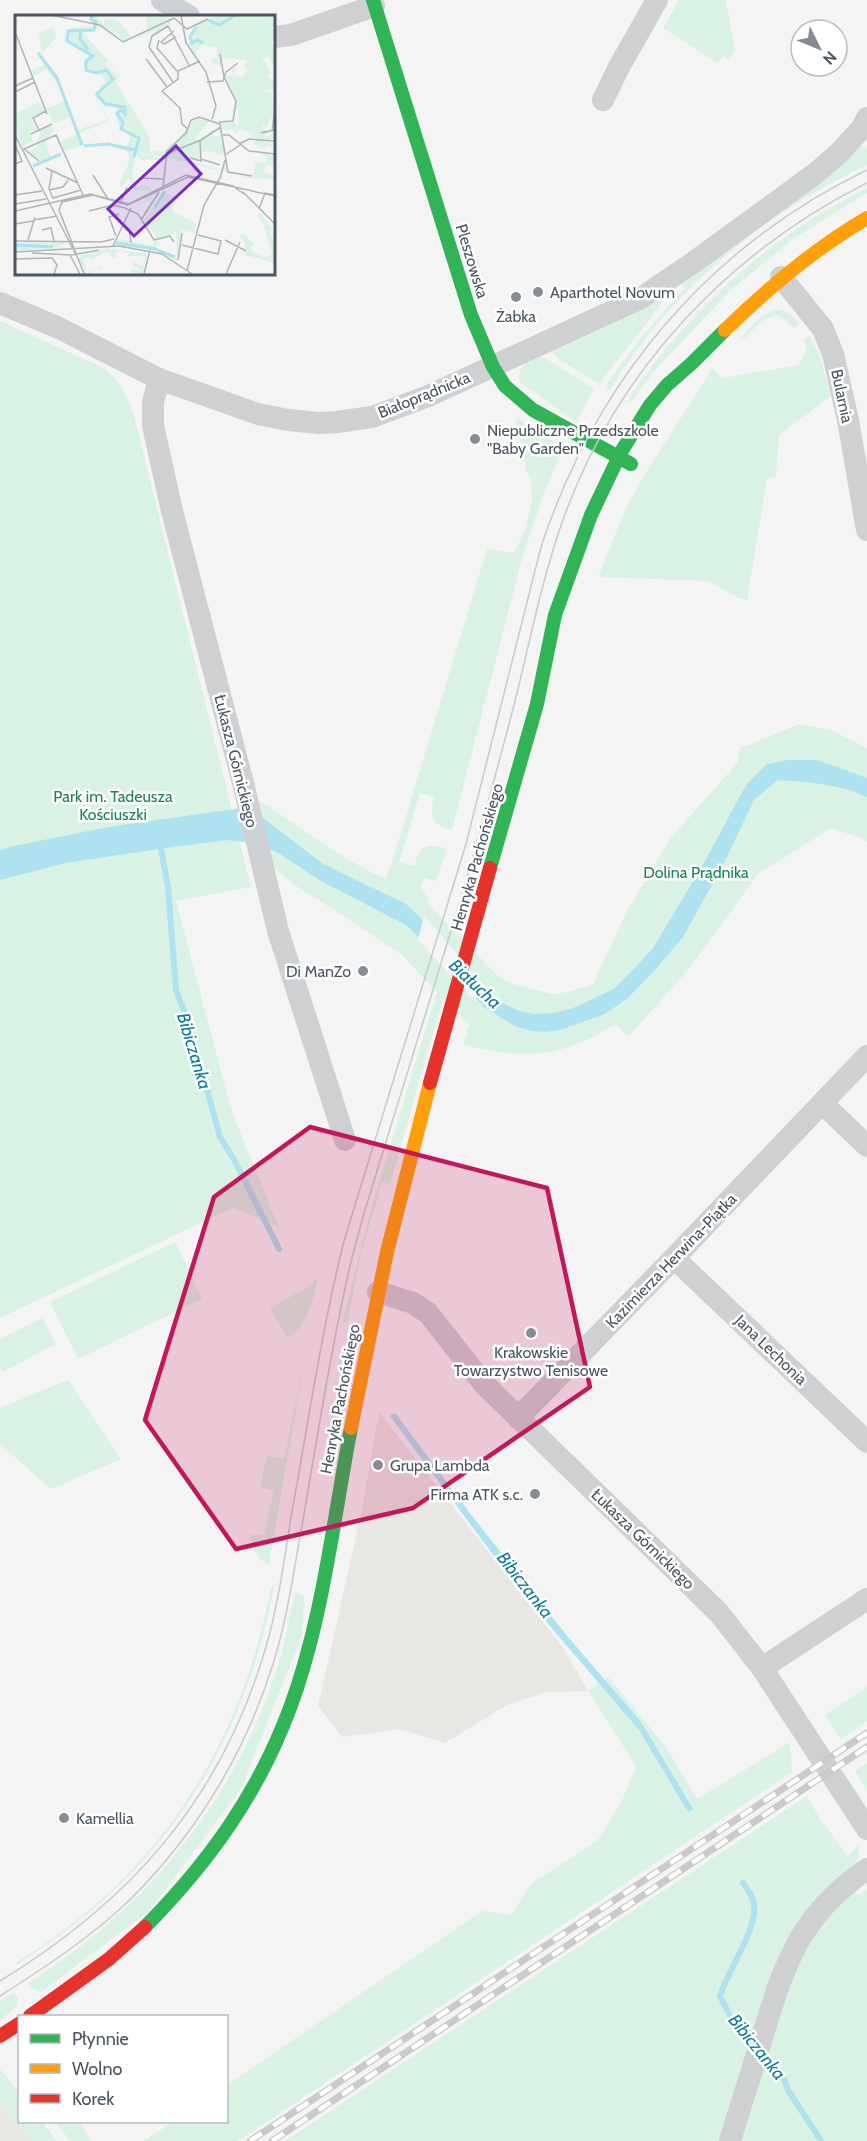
<svg xmlns="http://www.w3.org/2000/svg" width="867" height="2141" font-family="Cabin,sans-serif">
	<rect width="100%" height="100%" fill="#f4f4f4"/>
	<g fill="#e8e7e3">
		<path d="M379,1412L564,1649L588,1691L546,1692L507,1705L445,1743L399,1729L342,1737L318,1706L362,1509Z"/>
		<path d="M0,2105L32,2141H0Z"/>
	</g>
	<g fill="#d9f2e3">
		<path d="M679,0H726L735,50L729,60L723,56L718,63L663,28Z"/>
		<path d="M861,146L865,150L867,147V165C764,213 669,292 610,390L607,388V384L640,339L684,288L682,284Z"/>
		<path d="M867,188V193L793,239L731,290L655,370L632,401H627C688,311 769,236 867,188Z"/>
		<path d="M671,291L599,384L557,358L551,350L635,312Z"/>
		<path d="M783,310L790,314L800,324L795,328L777,315L763,320L742,341L740,339C752,326 763,309 783,310Z"/>
		<path d="M0,321L95,364C115,373 126,392 133,412L251,887L176,901L231,1109L278,1226L232,1208L0,1318Z"/>
		<path d="M809,335L819,354L831,396L779,435L776,476L767,479L747,600L738,598L708,581L598,577L624,513L640,482L712,369L723,378L799,365L807,348L804,340Z"/>
		<path d="M540,355L594,389L576,422L520,382C517,366 527,362 540,355Z"/>
		<path d="M516,418L558,444L561,453L545,490L523,555L452,830C431,824 429,818 434,797L420,793L399,862L414,866C420,846 426,842 447,849L436,881L424,878L421,888L429,900L428,904L496,974L509,983L552,994L568,992L593,984L628,909L670,839L738,762L739,750L742,746H747L799,724L831,730L867,748V842L861,838L831,828L758,874L689,969L628,1037L615,1024C562,1059 523,1059 463,1045L469,1024L443,998L390,1184L382,1182L360,1258L348,1321L342,1324L371,1209L437,992L402,955L342,915L293,884L271,866L257,799C300,826 340,859 386,879L393,859L487,549L514,553L525,531L532,500L531,479L526,471Z"/>
		<path d="M175,1242L202,1299L78,1359L50,1302Z"/>
		<path d="M318,1277C313,1301 309,1325 287,1338L271,1311V1307L305,1289Z"/>
		<path d="M42,1318L56,1344L3,1372L0,1367V1339Z"/>
		<path d="M305,1358L273,1541L269,1565C257,1559 250,1548 250,1534L264,1535L274,1491L260,1487L267,1456L284,1459Z"/>
		<path d="M68,1380L121,1459L51,1489L0,1444V1408Z"/>
		<path d="M271,1587H274C243,1752 158,1877 16,1965L15,1963C158,1876 240,1749 271,1587Z"/>
		<path d="M295,1591L304,1597L302,1635L242,1787L149,1911L41,1992L33,1989L28,1983C147,1909 238,1797 279,1662C286,1639 290,1615 295,1591Z"/>
		<path d="M608,1677L666,1747L697,1799L790,1742L792,1772L238,2141H144L173,2122H226L227,2085L482,1911L511,1915L531,1884L598,1840L622,1801L636,1766L588,1691Z"/>
		<path d="M867,1687V1721L841,1739L825,1715Z"/>
		<path d="M867,1763V1790L855,1771Z"/>
		<path d="M807,1796L820,1819L848,1856L859,1845V1856L854,1868L823,1899L722,2141H285Z"/>
		<path d="M854,1890L858,1896L867,1890V2141H737L799,1949Z"/>
		<path d="M14,1992L18,1998L17,2006L0,2020V2001Z"/>
		<path d="M0,2069L19,2093L20,2122H42L57,2141H32L0,2105Z"/>
		<path d="M56,2122H79L92,2141H70Z"/>
	</g>
	<g fill="#aee2f0">
		<path d="M788,760H818L867,778V797C839,784 808,782 778,780L754,800L723,865L683,937L654,971L628,998L605,1014L560,1030L545,1032L532,1031L515,1026L484,1007L426,944L406,925L321,881L280,854L254,843L227,840L165,848L66,863L0,880V850L14,846L108,827L249,807L323,864L406,904L435,931L483,987L502,1003L517,1010L533,1014L553,1013L571,1009L614,989L634,969L653,948L704,863L746,785L767,764Z"/>
		<path d="M392,1414H396L472,1516L568,1637L641,1722L693,1809L688,1812L639,1730L532,1605L491,1552L390,1416Z"/>
	</g>
	<path fill="#f4f4f4" d="M424,916L481,981L475,1002L418,940Z"/>
	<g fill="none" stroke-linecap="round" stroke-linejoin="round">
		<g stroke="#aee2f0" stroke-width="6">
			<path d="M160,843L168,887L176,990L189,1024L220,1137L235,1161L279,1249"/>
			<path d="M743,1883C748,1890 753,1896 754,1904C758,1928 728,1970 720,1996L732,2020L754,2041"/>
			<path d="M763,2051L783,2076L788,2090L821,2141"/>
		</g>
		<g stroke="#ced0d2" stroke-width="22">
			<path d="M162,0L189,16"/>
			<path d="M273,37L291,35L374,6"/>
			<path d="M603,100L619,67L657,0"/>
			<path d="M781,277L823,329L833,354L848,420L867,530"/>
			<path d="M0,303L59,328L159,379L258,414L288,420L319,423L337,422L372,417L426,397L641,298L694,262L816,173L840,152L862,128L867,118"/>
			<path d="M159,379L153,402V426L172,511L243,783L278,931L345,1140"/>
			<path d="M823,1104L867,1146"/>
			<path d="M674,1258L867,1442"/>
			<path d="M378,1292L413,1303L428,1313L483,1383L719,1613L762,1668L867,1829"/>
			<path d="M518,1418L674,1258L867,1056"/>
			<path d="M762,1668L867,1599"/>
			<path d="M730,2141C741,2104 753,2068 764,2031C786,1959 802,1914 867,1869"/>
		</g>
		<g stroke="#30b455" stroke-width="14">
			<path d="M373,0L471,315L493,367L505,386L533,410L631,464"/>
			<path d="M490,868L537,704L555,615L591,515L621,452L650,405L667,385L691,364L725,330"/>
			<path d="M145,1927C209,1862 258,1794 290,1708C323,1619 333,1521 351,1428"/>
		</g>
		<g stroke="#ff9f0a" stroke-width="14">
			<path d="M725,330C769,287 814,249 867,218"/>
			<path d="M351,1428L387,1252L430,1083"/>
		</g>
		<g stroke="#e5322d" stroke-width="14">
			<path d="M430,1083L490,868"/>
			<path d="M30,2016L109,1959L145,1927"/>
			<path d="M0,2036L20,2023"/>
		</g>
		<g stroke="#c9cacc" stroke-width="1.5">
			<path d="M0,1981C131,1901 221,1799 265,1650C278,1607 284,1561 291,1517C308,1425 321,1332 344,1241L466,844L541,547C596,380 708,247 867,170"/>
			<path d="M0,1996C42,1969 82,1943 119,1910C191,1843 244,1757 273,1664C287,1620 293,1575 301,1531C315,1452 327,1372 344,1293C355,1238 373,1185 389,1132C415,1048 441,965 466,881C484,817 502,753 518,689C532,631 544,572 564,517C617,370 729,252 867,183"/>
		</g>
		<g stroke="#c9cacc" stroke-width="7">
			<g id="rail">
				<path d="M250,2141L867,1733"/>
				<path d="M272,2141L867,1747"/>
			</g>
		</g>
		<use href="#rail" stroke="#fff" stroke-width="4.5" stroke-dasharray="14" stroke-linecap="butt"/>
	</g>
	<path fill="#c2185b" fill-opacity="0.2" stroke="#c2185b" stroke-width="4.5" stroke-linejoin="round" d="M310,1127L547,1188L590,1387L413,1508L236,1549L145,1420L214,1197Z"/>
	<g fill="#868d94" stroke="#fff" stroke-width="2">
		<circle cx="538" cy="292" r="6"/>
		<circle cx="516" cy="297" r="6"/>
		<circle cx="475" cy="439" r="6"/>
		<circle cx="363" cy="971" r="6"/>
		<circle cx="531" cy="1333" r="6"/>
		<circle cx="378" cy="1465" r="6"/>
		<circle cx="535" cy="1494" r="6"/>
		<circle cx="64" cy="1818" r="6"/>
	</g>
	<g text-anchor="middle" dominant-baseline="central" stroke-width="5" stroke-linejoin="round" paint-order="stroke">
		<g font-size="16" fill="#4a5661" stroke="#fff">
			<text transform="translate(472 261) rotate(73)">Pleszowska</text>
			<text transform="translate(424 395) rotate(-22)">Białoprądnicka</text>
			<text transform="translate(842 396) rotate(78)">Bularnia</text>
			<text transform="translate(236 761) rotate(76)">Łukasza Górnickiego</text>
			<text transform="translate(477 857) rotate(-74)">Henryka Pachońskiego</text>
			<text transform="translate(671 1261) rotate(-46)">Kazimierza Herwina-Piątka</text>
			<text transform="translate(771 1350) rotate(44)">Jana Lechonia</text>
			<text transform="translate(340 1399) rotate(-79)">Henryka Pachońskiego</text>
			<text transform="translate(643 1539) rotate(44)">Łukasza Górnickiego</text>
		</g>
		<g font-size="16" fill="#4a5661" stroke="#fff" text-anchor="start">
			<text x="550" y="292">Aparthotel Novum</text>
			<text x="516" y="316" text-anchor="middle">Żabka</text>
			<text x="487" y="430">Niepubliczne Przedszkole<tspan x="487" dy="18">"Baby Garden"</tspan></text>
			<text x="351" y="971" text-anchor="end">Di ManZo</text>
			<text x="531" y="1352" text-anchor="middle">Krakowskie<tspan x="531" dy="18">Towarzystwo Tenisowe</tspan></text>
			<text x="390" y="1465">Grupa Lambda</text>
			<text x="523" y="1494" text-anchor="end">Firma ATK s.c.</text>
			<text x="76" y="1818">Kamellia</text>
		</g>
		<g font-size="16" fill="#17864f" stroke="#fff">
			<text x="113" y="796">Park im. Tadeusza<tspan x="113" dy="18">Kościuszki</tspan></text>
			<text x="696" y="872">Dolina Prądnika</text>
		</g>
		<g font-size="18" font-style="italic" fill="#0c7c9b" stroke="#fff">
			<text transform="translate(475 984) rotate(43)">Białucha</text>
			<text transform="translate(194 1051) rotate(73)">Bibiczanka</text>
			<text transform="translate(525 1585) rotate(52)">Bibiczanka</text>
			<text transform="translate(757 2047) rotate(51)">Bibiczanka</text>
		</g>
	</g>
	<g transform="translate(15 15)">
		<rect width="260" height="260" fill="#f4f4f4"/>
		<path d="M74,0L83,2L89,10L90,4H99L111,13L116,24L132,16L131,0H157L149,6L152,9V5L157,4L155,10L135,24L136,38L134,40V26L140,15L108,28L110,26L89,11L83,9L88,11L104,25L84,12L68,18L103,56L125,91L102,55L93,47L89,48L105,62L100,66L134,121L136,137L150,135L171,115L149,143L124,137L148,145H126L121,139L117,159L120,171H133L138,178L150,172L137,179L136,190L135,184L117,193L134,182L135,176L118,175L114,162L107,173L104,169L115,145L112,136L98,133L119,136L110,133L115,125L113,118L105,113L102,104H97L103,103L100,91H91L82,83L94,106L65,118L69,130L49,136L46,126L64,119L55,102L38,109L32,94L50,86V81L32,54L19,61L16,56L29,50L24,18L38,12L42,21L28,37L30,49L46,70L62,115L92,105L79,79L90,68L86,60L70,56L74,39L52,25V16L56,13L80,11ZM205,0H255L258,5L256,0H259V27L255,25L259,32V51L253,41L247,43L256,57L253,62L259,65V76L252,73L255,77L251,75L248,78L259,77L256,80L259,87H256L257,92L259,88L258,111L256,101L252,112L246,108L249,115L246,119H247L251,117H255L250,120L254,121L256,117H259L256,120L259,123H255L253,128L254,127H259L255,128L259,131L251,130L250,134L238,129L241,123H237L238,115L236,119L226,113L221,118L218,117L221,114L208,115L205,108L220,107L222,112L224,104L223,94L218,97L221,83L216,81L217,73L209,63L206,50H198L196,45L202,42V33L188,30L181,36L182,41L173,30L185,6ZM209,43L232,45L229,51L233,55L228,61L220,62L221,52L216,55L219,59L210,62L206,48ZM24,87L30,96L16,103L22,115L16,118L18,126L8,131L0,115V99ZM186,102L203,107L205,111L194,107L180,122L183,126L198,114V122L206,121L202,114L206,113L210,140L191,136L185,138V146L172,144L205,155L208,150L205,156L152,143L177,105ZM36,110L39,117L30,125L36,142L25,146L13,137L22,132L25,115ZM245,139H254L259,141V151L251,149L249,158L259,160V164L235,163L208,156L211,145L213,157L238,162L241,147L251,148L252,142ZM149,177L166,185L161,186L157,196L181,208V218L166,215L163,246L137,234L100,229L101,223L138,231L139,226H144L141,233L162,242L161,216L147,225H139L141,218L133,212L130,214L127,207ZM246,198L257,215L254,216L259,225V248L220,237L230,239L229,226L224,222L228,218L239,229L235,235L251,243L257,238L248,207H246L242,202L247,206L243,200ZM50,227L44,232L0,236V228ZM92,234L132,238L128,259L117,258V254L124,257V252H118V245L128,252L130,241H113L114,238L105,236L99,238L103,242L98,244L94,239L98,238L89,237L75,246L74,242L68,244L72,259L75,255L85,253L86,249L87,254L75,256L76,259H70L65,245L67,258L64,244L66,240Z" fill="#d9f2e3" fill-rule="evenodd"/>
		<path fill="none" stroke="#aee2f0" stroke-width="3" d="M77,0L76,4L81,7L79,15L53,16L52,26L78,41L71,46V55L81,58L91,55L98,64L82,79L90,89L110,92V99L106,95L102,99L108,107L106,114L124,123L119,142M193,5L204,10L221,0M181,12L175,22L177,28L182,25L188,28M66,15L65,24L73,35M23,38L42,63L67,130M69,131L93,129L120,135M18,151L46,139M140,192L150,176M101,228L140,234L160,242M0,230L38,232"/>
		<path fill="none" stroke="#b0b5b9" stroke-width="1.5" d="M36,0L85,10L108,27L159,3M166,0L171,28L191,57L201,91L197,104M159,3L172,14L193,4M153,11L137,21L134,32L158,67M153,11L174,50M159,16L146,27L149,29L161,22M0,17L18,63L0,71M144,25L142,33L162,56M131,44L152,72M18,63L32,99M192,67L208,66L211,57L223,48M0,77L20,67M204,107L218,106L221,86L209,62L205,39M173,114L167,109L165,93L147,76L163,64V56L185,46M24,115L18,103L31,96M251,116L246,118L259,115M257,116L260,95M16,119L37,109M0,120L61,240M208,120H214L234,136L260,139M224,129L234,124L260,126M0,130L7,146L0,149M151,139L186,125L206,112M210,140L225,130M175,143L186,146L185,125M186,144L205,150M24,146L9,134L41,120L68,180M31,153L63,168M37,156L34,174L38,183L66,175M78,160L93,184M125,163L148,164M205,163L210,145M148,172L152,136L171,118L176,105L184,102L205,109L213,157L237,161M34,175L48,172L53,165M228,177L260,209M0,180L27,176M0,189L31,184M105,189L112,172M244,194L250,178L260,180M0,196L75,179L114,189L171,160L218,171L229,179M74,196L98,190L110,193L123,199L139,225L155,221L159,227M19,205L42,201M126,205L144,177M0,209L18,206M108,209L114,214L116,228M27,215L36,213L39,226M101,221L94,202L104,199M13,225L20,202M210,225L231,236M0,226L86,227L99,224M167,230L203,239L206,226L183,220M98,231L116,193M0,237L104,231L147,239L177,259M17,238L57,240L84,235M55,240L65,259M0,244L37,243L42,250L39,259M163,245L167,218M172,256L189,190L206,161M69,259L44,195L47,187L78,180L113,190L173,162L260,181M129,259L135,235M211,259L225,227"/>
		<path fill="#7b2cbf" fill-opacity="0.15" stroke="#7b2cbf" stroke-width="3" d="M161,131L186,159L119,221L93,194Z"/>
		<rect width="260" height="260" fill="none" stroke="#4a5661" stroke-width="3"/>
	</g>
	<rect x="18" y="2015" width="210" height="108" fill="#ffffff" stroke="#b7bbc0" stroke-width="1.5"/>
	<rect x="30" y="2034" width="30" height="9" fill="#30b455" stroke="#b7bbc0" stroke-width="1.5"/>
	<text x="72" y="2045" font-size="18" fill="#4a5661">Płynnie</text>
	<rect x="30" y="2064" width="30" height="9" fill="#ff9f0a" stroke="#b7bbc0" stroke-width="1.5"/>
	<text x="72" y="2075" font-size="18" fill="#4a5661">Wolno</text>
	<rect x="30" y="2094" width="30" height="9" fill="#e5322d" stroke="#b7bbc0" stroke-width="1.5"/>
	<text x="72" y="2105" font-size="18" fill="#4a5661">Korek</text>
	<g transform="translate(819 48) rotate(133)"><circle r="28" fill="#ffffff" stroke="#b7bbc0" stroke-width="1.5"/>
	<path d="M0-4.5L10 22L0 15L-10 22Z" fill="#868d94"/>
	<text y="-9" font-size="16" font-weight="bold" text-anchor="middle" fill="#4a5661">N</text>
	</g>
</svg>
